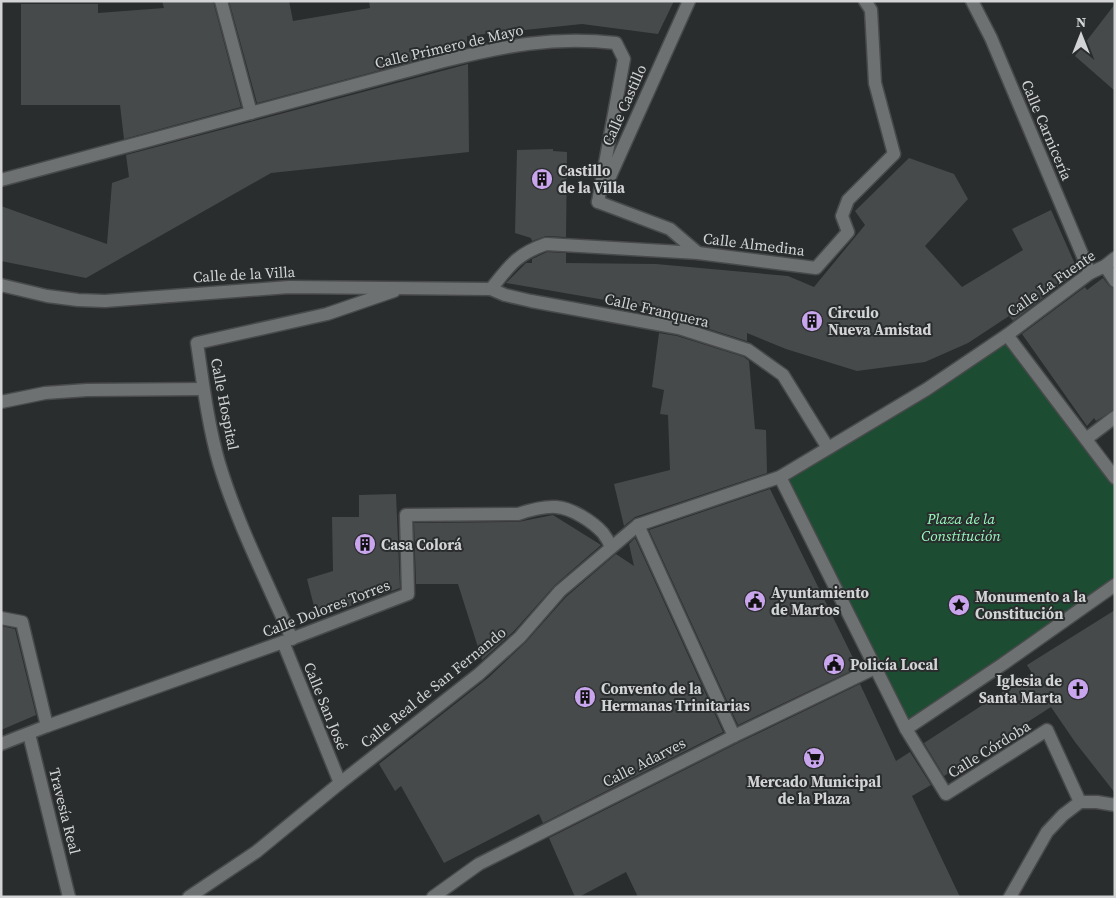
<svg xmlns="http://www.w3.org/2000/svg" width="1116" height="898" font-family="'Source Serif 4',serif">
	<rect width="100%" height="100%" fill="#2a2d2d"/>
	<path fill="#1c4c31" d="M1007,335L1115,478V585L906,729L780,477Z"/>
	<g fill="#474a4b">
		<path d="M162,1H213L241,107L124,139L120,105H21V4H98V13L164,8Z"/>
		<path d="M229,1H289L293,21L370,8L369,1H674L658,34L582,24L467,36V47L257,103Z"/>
		<path d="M1115,4V91L1075,56Z"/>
		<path d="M468,64L469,152L271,173L86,278L1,261V206L107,244L112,183L129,177L126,155Z"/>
		<path d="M553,149V151L567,152L566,237L546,236L532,241L531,238L515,233L517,150Z"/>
		<path d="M909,158L954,174L968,199L925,246L962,287L1023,250L1012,229L1051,210L1078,271L1013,321L1009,316L968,343L925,362L857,371L786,349L747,333V341L681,320L662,317L663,310L506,283L526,263H532V259L547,252L566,253V263L656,264L788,276L814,287L865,225L855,211Z"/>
		<path d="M1103,278L1109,286L1115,289V409L1096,421L1094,418L1087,426L1022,334L1085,287L1087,290Z"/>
		<path d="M659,333L677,336L744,357L749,361L755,429L766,430L767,473L635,517L624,526L614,484L670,470L668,415L660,414L664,390L652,387Z"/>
		<path d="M770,489L857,666L852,668L853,670L738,725L649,530Z"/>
		<path d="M396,494L400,588L317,618L307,579L333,571L332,517H359V495Z"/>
		<path d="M553,515L601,545L555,585L514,631L482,660L458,584H416L414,523L518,522Z"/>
		<path d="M635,538L723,732L543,823L539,814L444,863L401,786L395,791L379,764L488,678L526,642L566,597L616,554L634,566L629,544Z"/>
		<path d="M1115,610V793L1075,742L1051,707L944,776L924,743L1032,673L1027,665Z"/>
		<path d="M1,626L15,629L36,715L1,730Z"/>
		<path d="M860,684L896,761L910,752L931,785L912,796L960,897H638L626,872L579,897H575L549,838L738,743Z"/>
	</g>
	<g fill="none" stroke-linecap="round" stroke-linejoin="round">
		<g stroke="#484a4b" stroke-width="15">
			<g id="pedestrian">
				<path d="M1105,266L1115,281"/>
				<path d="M638,525L734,736"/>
				<path d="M283,642L408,594L406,515L518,514C530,510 543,506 556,507C572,508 593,522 603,533C606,537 609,542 611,547"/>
				<path d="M29,734L69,897"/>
				<path d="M1080,802H1097L1115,805"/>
			</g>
		</g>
		<g stroke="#484a4b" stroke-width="15">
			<g id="minor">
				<path d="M221,1L251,113"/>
				<path d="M972,1L991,38L1090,273"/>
				<path d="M1,180L444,61C505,46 552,36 616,43L624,59L598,202"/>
				<path d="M608,181L689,1"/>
				<path d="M598,202L670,229L698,253"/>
				<path d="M1,285L47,296L78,300L105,301L289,287L491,289L505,295L531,301L679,328L748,350L783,375L828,448"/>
				<path d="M491,289C510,265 517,254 546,244L698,253L816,268L848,232L842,216L848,200L894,154L875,83L871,10L865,1"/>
				<path d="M1,402L45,393L87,390L203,389"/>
				<path d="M1086,439L1115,417"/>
				<path d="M1,618L22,622L47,726"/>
				<path d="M292,639C267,582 237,523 219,463C208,425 203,383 197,343L327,314L394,291"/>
				<path d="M906,729L946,794L1047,730L1080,802L1063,815L1047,832L1010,897"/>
			</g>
		</g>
		<g stroke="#484a4b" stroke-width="15">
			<g id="tertiary">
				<path d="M1007,335L1115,478"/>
				<path d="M780,477L906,729L1003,664L1115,585"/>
				<path d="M1,744L47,726L283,642L340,783"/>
				<path d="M189,897L256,852L340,783L479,674L520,637L560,591L638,525L780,477L927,389L1007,335L1090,273L1105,266L1115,258"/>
				<path d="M433,897L479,864L734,736L877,667"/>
			</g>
		</g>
		<use href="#pedestrian" stroke="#6d7171" stroke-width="12"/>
		<use href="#minor" stroke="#6d7171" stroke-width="12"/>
		<use href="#tertiary" stroke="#6d7171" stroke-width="12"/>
	</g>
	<defs>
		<g id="building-disc" transform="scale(1.125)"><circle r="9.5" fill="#c9a5ee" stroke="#2a2d2d"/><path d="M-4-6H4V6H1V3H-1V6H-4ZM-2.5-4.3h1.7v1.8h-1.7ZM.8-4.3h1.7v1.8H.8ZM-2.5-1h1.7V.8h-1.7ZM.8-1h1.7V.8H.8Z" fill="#111"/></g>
		<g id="civic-disc" transform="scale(1.125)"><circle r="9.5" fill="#c9a5ee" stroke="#2a2d2d"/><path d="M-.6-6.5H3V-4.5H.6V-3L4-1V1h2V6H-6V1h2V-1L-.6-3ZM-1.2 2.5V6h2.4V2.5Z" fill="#111"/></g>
		<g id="sight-disc" transform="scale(1.125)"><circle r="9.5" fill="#c9a5ee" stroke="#2a2d2d"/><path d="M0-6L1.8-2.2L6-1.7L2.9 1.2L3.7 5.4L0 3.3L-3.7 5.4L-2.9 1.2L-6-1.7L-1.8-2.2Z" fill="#111"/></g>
		<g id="church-disc" transform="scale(1.125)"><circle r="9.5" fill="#c9a5ee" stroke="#2a2d2d"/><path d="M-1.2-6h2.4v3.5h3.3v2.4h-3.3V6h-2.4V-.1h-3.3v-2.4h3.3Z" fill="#111"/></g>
		<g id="supermarket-disc" transform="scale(1.125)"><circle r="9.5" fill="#c9a5ee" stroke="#2a2d2d"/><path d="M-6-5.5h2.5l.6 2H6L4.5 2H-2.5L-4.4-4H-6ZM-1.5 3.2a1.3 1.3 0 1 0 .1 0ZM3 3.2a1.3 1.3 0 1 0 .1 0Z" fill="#111"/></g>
	</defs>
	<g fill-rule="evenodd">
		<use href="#building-disc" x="542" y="179"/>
		<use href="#building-disc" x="812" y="321"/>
		<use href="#building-disc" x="365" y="544"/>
		<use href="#civic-disc" x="755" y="601"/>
		<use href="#sight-disc" x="959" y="605"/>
		<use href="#civic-disc" x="834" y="664"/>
		<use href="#church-disc" x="1078" y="689"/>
		<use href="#building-disc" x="585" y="697"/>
		<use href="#supermarket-disc" x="814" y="758"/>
	</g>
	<g text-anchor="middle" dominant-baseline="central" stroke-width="4" stroke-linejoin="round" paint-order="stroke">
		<g font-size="15" fill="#d2d4d5" stroke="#2a2d2d">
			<text transform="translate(449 46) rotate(-13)">Calle Primero de Mayo</text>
			<text transform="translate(624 105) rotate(-66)">Calle Castillo</text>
			<text transform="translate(1047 130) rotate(67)">Calle Carnicería</text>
			<text transform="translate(754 244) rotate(7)">Calle Almedina</text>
			<text transform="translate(244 274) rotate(-3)">Calle de la Villa</text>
			<text transform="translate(1051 283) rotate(-35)">Calle La Fuente</text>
			<text transform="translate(657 310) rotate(13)">Calle Franquera</text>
			<text transform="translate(225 404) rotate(79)">Calle Hospital</text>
			<text transform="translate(326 608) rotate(-21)">Calle Dolores Torres</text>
			<text transform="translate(433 687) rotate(-39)">Calle Real de San Fernando</text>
			<text transform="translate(326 706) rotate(68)">Calle San José</text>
			<text transform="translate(989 749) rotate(-32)">Calle Córdoba</text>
			<text transform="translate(644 762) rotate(-27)">Calle Adarves</text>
			<text transform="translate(65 811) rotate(76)">Travesía Real</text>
		</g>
		<g font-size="15" font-weight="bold" fill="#d2d4d5" stroke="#2a2d2d" text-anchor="start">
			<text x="558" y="170">Castillo<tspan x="558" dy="17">de la Villa</tspan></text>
			<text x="828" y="312">Circulo<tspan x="828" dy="17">Nueva Amistad</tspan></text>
			<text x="381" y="544">Casa Colorá</text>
			<text x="771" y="592">Ayuntamiento<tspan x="771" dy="17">de Martos</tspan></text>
			<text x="975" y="596">Monumento a la<tspan x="975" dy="17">Constitución</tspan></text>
			<text x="850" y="664">Policía Local</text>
			<text x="1062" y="680" text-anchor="end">Iglesia de<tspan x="1062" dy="17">Santa Marta</tspan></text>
			<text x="601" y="688">Convento de la<tspan x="601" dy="17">Hermanas Trinitarias</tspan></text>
			<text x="814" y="781" text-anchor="middle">Mercado Municipal<tspan x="814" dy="17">de la Plaza</tspan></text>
		</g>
		<g font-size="15" font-style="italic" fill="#98f8bd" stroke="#2a2d2d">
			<text x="961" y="518">Plaza de la<tspan x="961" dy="17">Constitución</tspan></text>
		</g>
	</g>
	<rect width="1116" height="898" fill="none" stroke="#d2d4d5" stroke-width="5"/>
	<g transform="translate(1081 35)" stroke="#2a2d2d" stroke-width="4" paint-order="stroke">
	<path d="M0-4L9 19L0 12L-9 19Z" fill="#d2d4d5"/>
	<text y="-8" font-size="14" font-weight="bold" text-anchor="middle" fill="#d2d4d5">N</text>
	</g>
</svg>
